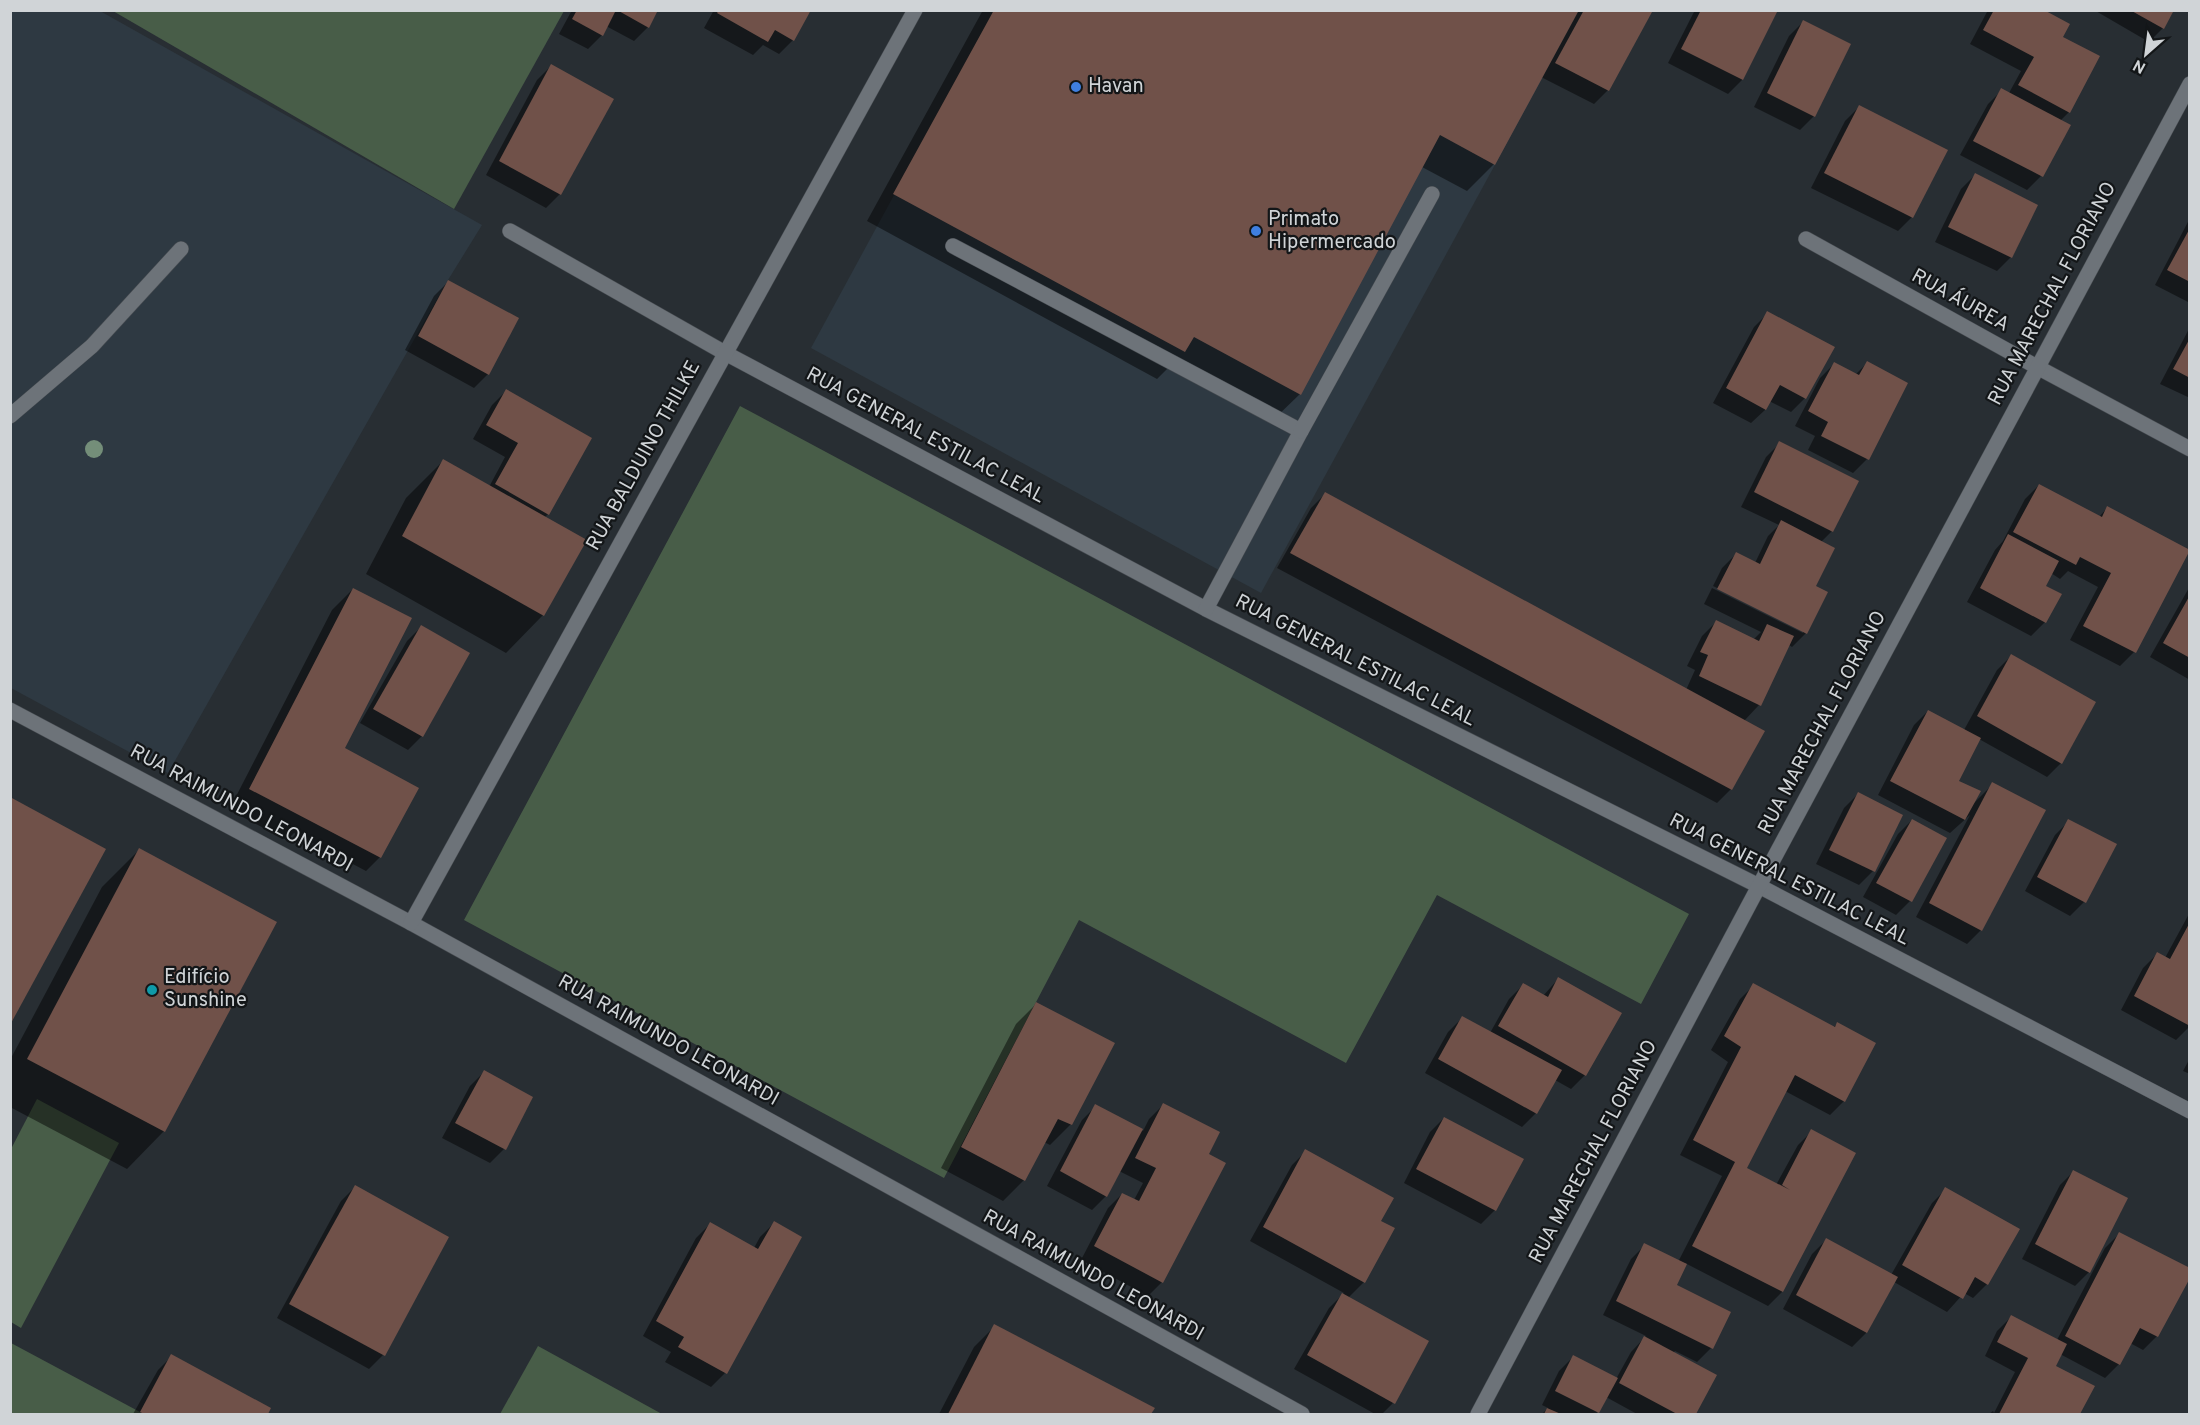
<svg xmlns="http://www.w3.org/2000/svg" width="2200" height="1425" font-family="Overpass,sans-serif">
	<rect width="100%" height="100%" fill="#282e33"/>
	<g fill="#2e3942">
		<path d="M10,11H100L482,225L448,280L168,773L11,688Z"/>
		<path d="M994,11H1579L1261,593L811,348Z"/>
	</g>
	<g fill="#485d48">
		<path d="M113,11H564L454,209Z"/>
		<path d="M740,406L1689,914L1641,1004L1437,895L1346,1063L1079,920L944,1178L464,920Z"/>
		<path d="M37,1099L119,1143L21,1328L11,1322V1149Z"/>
		<path d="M11,1343L140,1412L144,1414H11Z"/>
		<path d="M538,1346L662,1414H500Z"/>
	</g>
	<g fill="#0007">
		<path d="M572,10H657L648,27L634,41L606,26L602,35L588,49L559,34Z"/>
		<path d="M714,10H809L793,40L779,54L763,45L753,55L704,28Z"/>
		<path d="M983,10H1647L1650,12L1608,90L1594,104L1541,77L1494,164L1467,191L1422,167L1300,394L1272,421L1170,366L1157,379L867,221Z"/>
		<path d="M1695,10H1777L1742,80L1728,94L1668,63Z"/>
		<path d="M1988,10H2041L2061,37L2069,112L2060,121L2069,125L2041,176L2027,190L1960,155L1988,104L2002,90L2009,93L2021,71L1970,44Z"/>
		<path d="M2094,10H2173L2163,28L2149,42Z"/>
		<path d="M1803,22L1814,116L1800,130L1754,107L1789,36Z"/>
		<path d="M551,66L612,100L560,194L546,208L486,175L537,80Z"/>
		<path d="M1859,107L1912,217L1898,231L1811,188L1845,121Z"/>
		<path d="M1975,175L2011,257L1997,271L1935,242L1961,189Z"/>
		<path d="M2190,218V303L2155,285Z"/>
		<path d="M448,282L488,374L474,388L405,350L434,296Z"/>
		<path d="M1768,313L1805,398L1791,412L1769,401L1765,410L1751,423L1713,403L1754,327Z"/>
		<path d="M2190,327V398L2160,384Z"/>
		<path d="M1867,363V459L1853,473L1808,450L1815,436L1795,426L1820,378L1834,364L1855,375Z"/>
		<path d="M506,391L548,514L544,518L585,540L543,615L506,653L366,574L406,498L443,461L489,487L505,457L473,439L492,405Z"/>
		<path d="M1780,443L1832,531L1821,542L1806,633L1792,647L1789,645L1759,705L1744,721L1731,789L1717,803L1277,568L1311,508L1325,494L1686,690L1695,670L1687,666L1702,636L1716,622L1753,640L1761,632L1704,604L1712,588L1803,633V630L1713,586L1722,568L1736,554L1755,563L1768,536L1779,525L1741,507L1766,457Z"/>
		<path d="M2039,485L2099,517L2107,508L2134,652L2120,666L2070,640L2098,587L2068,571L2060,579L2051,573L2044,587L2045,622L2031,636L1967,602L1995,550L2003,541L2025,499Z"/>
		<path d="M2190,586V680L2150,657Z"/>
		<path d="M353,589L340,756L380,857L366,871L294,833L287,840L229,810L332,610Z"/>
		<path d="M421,627L422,736L408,750L360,723L407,641Z"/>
		<path d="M2011,656L2061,763L2047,777L1979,739L1957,781L1974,803L1993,784L1981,930L1967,944L1916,917L1970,815L1950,833L1878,795L1914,725L1928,711L1964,730L1997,670Z"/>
		<path d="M1858,794L1901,815L1873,871L1859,885L1816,864L1844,808Z"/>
		<path d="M1912,820L1945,839L1910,901L1896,915L1863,897L1898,834Z"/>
		<path d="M2069,821L2084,902L2070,916L2025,891L2055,835Z"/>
		<path d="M139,850L275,922L164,1131L127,1169L10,1107V1060L102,887Z"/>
		<path d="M2190,912V1026L2176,1040L2121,1010L2143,968L2157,954L2165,958Z"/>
		<path d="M1558,979L1585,1075L1571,1089L1555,1080L1536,1113L1522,1127L1425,1073L1448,1032L1462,1018L1490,1033L1509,999L1523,985L1543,996Z"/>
		<path d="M1754,985L1833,1028L1837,1024L1844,1101L1830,1115L1785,1091L1745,1169L1776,1185L1798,1145L1812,1131L1782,1292L1768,1306L1685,1263L1675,1286L1729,1313L1711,1348L1697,1362L1675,1351L1673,1353L1715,1376L1694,1414H1637L1606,1397L1596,1414H1542L1548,1408L1542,1405L1559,1371L1573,1357L1616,1379L1631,1352L1646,1336L1603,1315L1631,1259L1645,1245L1678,1262L1722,1176L1680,1155L1728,1062L1711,1050L1740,999Z"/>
		<path d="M1037,1003L1071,1124L1050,1145L1044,1142L1024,1180L1003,1201L941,1168L1016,1024Z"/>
		<path d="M2190,1058V1074L2183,1071Z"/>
		<path d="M484,1072L531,1097L504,1149L490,1163L442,1138L470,1086Z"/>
		<path d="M1163,1105L1207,1155L1162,1282L1148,1296L1081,1260L1108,1208L1122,1194L1134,1200L1143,1183L1119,1171L1106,1196L1092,1210L1047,1186L1082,1120L1096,1106L1143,1131L1149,1119Z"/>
		<path d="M1444,1118L1495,1210L1481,1224L1404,1183L1430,1132Z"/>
		<path d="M1306,1151L1379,1221L1364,1282L1348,1298L1393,1403L1382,1414H1375L1294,1369L1329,1308L1344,1293L1250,1241L1292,1165Z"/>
		<path d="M2074,1171L2089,1272L2075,1286L2022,1259L2060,1185Z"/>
		<path d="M355,1187L447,1237L383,1355L369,1369L277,1318L341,1201Z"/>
		<path d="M1946,1189L1987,1284L1973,1298L1964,1293L1947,1312L1894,1282L1866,1333L1852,1347L1783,1309L1812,1254L1826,1240L1891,1275L1932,1203Z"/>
		<path d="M774,1223L725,1373L711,1387L665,1362L671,1352L643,1336L696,1238L710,1224L754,1248L760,1237Z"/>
		<path d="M2119,1234L2157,1336L2143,1350L2130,1343L2119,1364L2105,1378L2060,1354L2054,1367L2093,1387L2079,1414H1989L1993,1411L1994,1413L2015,1372L1985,1356L1997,1331L2011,1317L2057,1340L2105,1248Z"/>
		<path d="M995,1326L1153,1409L1150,1414H939L974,1347Z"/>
		<path d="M172,1356L269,1409L266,1414H133L158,1370Z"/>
	</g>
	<g fill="#705149">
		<path d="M577,10H616L603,36L572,19Z"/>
		<path d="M617,10H658L649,28Z"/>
		<path d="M719,10H811L794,41L775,30L768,42L717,13Z"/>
		<path d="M994,10H1579L1495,165L1440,135L1301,395L1194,337L1185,352L893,194Z"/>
		<path d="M1584,10L1652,12L1609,91L1555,63Z"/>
		<path d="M1701,10H1778L1743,80L1681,49Z"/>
		<path d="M1994,10H2044L2070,24L2063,37L2100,56L2070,113L2018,85L2034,57L1983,30Z"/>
		<path d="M2130,10H2174L2164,29Z"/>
		<path d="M1803,20L1851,44L1815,117L1767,93Z"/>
		<path d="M551,64L614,99L561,195L499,161Z"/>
		<path d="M2001,88L2071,125L2043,177L1973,141Z"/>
		<path d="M1859,105L1948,150L1913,218L1824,173Z"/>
		<path d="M1975,173L2038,205L2012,258L1948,227Z"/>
		<path d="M2190,228V282L2167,270Z"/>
		<path d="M448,280L519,318L489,375L418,336Z"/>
		<path d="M1767,311L1835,347L1806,399L1780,385L1766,410L1726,388Z"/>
		<path d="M2190,338V378L2173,369Z"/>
		<path d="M1867,361L1908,383L1869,460L1821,436L1828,422L1808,411L1834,362L1859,375Z"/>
		<path d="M506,389L592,438L549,515L495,484L518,443L486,425Z"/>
		<path d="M1779,441L1859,481L1833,532L1754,492Z"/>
		<path d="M443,459L587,540L544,616L402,536Z"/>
		<path d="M2039,484L2102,517L2107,506L2190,550L2136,653L2083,626L2111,573L2080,557L2076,565L2013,532Z"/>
		<path d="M1325,492L1765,731L1732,790L1290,553Z"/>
		<path d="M1781,520L1835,548L1816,586L1828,592L1807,634L1717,589L1736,552L1760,564Z"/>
		<path d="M2008,534L2059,561L2046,586L2062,594L2046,623L1980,588Z"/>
		<path d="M353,588L412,618L345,748L419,788L381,858L249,789Z"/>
		<path d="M2190,595V658L2163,643Z"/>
		<path d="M1716,620L1759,641L1767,624L1794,636L1761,706L1699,676L1708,655L1700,652Z"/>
		<path d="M421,625L470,653L423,737L373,709Z"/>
		<path d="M2011,654L2096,702L2062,764L1977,716Z"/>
		<path d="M1928,710L1981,738L1959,781L1981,791L1965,820L1890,781Z"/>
		<path d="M1992,782L2046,810L1982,931L1929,903Z"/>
		<path d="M1858,792L1903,815L1875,872L1829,850Z"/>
		<path d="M10,797L106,849L10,1025Z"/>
		<path d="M1912,819L1947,838L1912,902L1876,883Z"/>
		<path d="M2068,819L2117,844L2086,903L2037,877Z"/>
		<path d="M139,848L277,922L165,1132L27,1059Z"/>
		<path d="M2190,922V1026L2134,996L2157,952L2170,959Z"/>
		<path d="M1558,977L1622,1013L1586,1076L1498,1026L1523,983L1548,997Z"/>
		<path d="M1753,983L1835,1027L1837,1022L1876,1043L1845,1102L1795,1075L1747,1168L1790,1190L1782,1185L1811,1129L1856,1153L1783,1292L1692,1246L1735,1162L1693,1140L1741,1047L1724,1036Z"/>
		<path d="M1036,1002L1115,1043L1072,1125L1058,1119L1025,1181L961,1147Z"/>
		<path d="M1462,1016L1562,1070L1537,1114L1438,1059Z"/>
		<path d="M484,1070L533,1097L506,1150L455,1123Z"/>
		<path d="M1163,1103L1220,1132L1209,1154L1226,1163L1163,1283L1094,1246L1122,1193L1139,1201L1156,1168L1135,1158Z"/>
		<path d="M1095,1104L1143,1129L1107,1197L1060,1171Z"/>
		<path d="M1444,1117L1524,1159L1496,1211L1416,1169Z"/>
		<path d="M1305,1149L1394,1198L1381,1221L1395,1228L1365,1283L1263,1227Z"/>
		<path d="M2073,1170L2128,1198L2090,1273L2035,1244Z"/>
		<path d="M355,1185L449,1237L385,1356L289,1304Z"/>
		<path d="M1945,1187L2020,1229L1988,1285L1975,1277L1963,1299L1902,1265Z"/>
		<path d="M774,1221L802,1237L727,1374L678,1347L684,1337L656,1321L710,1222L758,1249Z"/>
		<path d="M2119,1232L2190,1268V1278L2158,1337L2140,1328L2120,1365L2065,1336Z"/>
		<path d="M1826,1238L1898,1277L1867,1333L1796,1295Z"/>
		<path d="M1644,1243L1687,1264L1677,1285L1731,1312L1713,1349L1616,1301Z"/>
		<path d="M1342,1293L1429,1341L1395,1404L1307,1355Z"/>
		<path d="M2011,1315L2067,1344L2056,1366L2095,1386L2080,1414H1999L2028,1358L1997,1342Z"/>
		<path d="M994,1324L1155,1408L1151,1414H948Z"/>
		<path d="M1644,1336L1717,1375L1696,1414H1677L1619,1383Z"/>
		<path d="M171,1354L271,1408L268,1414H144L140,1412Z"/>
		<path d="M1573,1355L1618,1378L1599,1413L1555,1391Z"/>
		<path d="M1547,1408L1561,1414H1544Z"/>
	</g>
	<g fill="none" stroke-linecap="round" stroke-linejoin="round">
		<g stroke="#464b50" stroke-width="16">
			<g id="minor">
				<path d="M510,231L725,353L1206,609L1759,886L2190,1111"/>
				<path d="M1806,239L2037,367L2190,449"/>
				<path d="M953,246L1301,431L1206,609"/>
				<path d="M10,416L92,346L181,249"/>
				<path d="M1301,431L1432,194"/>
				<path d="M10,710L411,923L1302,1414"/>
				<path d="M411,923L915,10"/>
				<path d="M1478,1414L1759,886L2190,84"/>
			</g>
		</g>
		<use href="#minor" stroke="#6d7379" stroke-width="15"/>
	</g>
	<circle fill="#748e79" cx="94" cy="449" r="9"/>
	<g fill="#3f7fe0" stroke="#131618" stroke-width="2">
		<circle cx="1076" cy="87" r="6"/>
		<circle cx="1256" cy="231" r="6"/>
	</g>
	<circle fill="#0f9aa8" stroke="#131618" stroke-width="2" cx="152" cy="990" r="6"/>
	<g text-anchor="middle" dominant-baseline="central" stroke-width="4.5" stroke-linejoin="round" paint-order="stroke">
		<g font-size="20" fill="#d0d4d7" stroke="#131618" text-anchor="start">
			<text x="1088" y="87">Havan</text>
			<text x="1268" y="220">Primato<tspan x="1268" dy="23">Hipermercado</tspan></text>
			<text x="164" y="978">Edifício<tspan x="164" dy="23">Sunshine</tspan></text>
		</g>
		<g font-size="20" fill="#d0d4d7" stroke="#131618">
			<text transform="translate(2053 294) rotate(-62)">RUA MARECHAL FLORIANO</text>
			<text transform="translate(1960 301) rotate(29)">RUA ÁUREA</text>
			<text transform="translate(925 436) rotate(28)">RUA GENERAL ESTILAC LEAL</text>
			<text transform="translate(644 456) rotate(-61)">RUA BALDUINO THILKE</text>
			<text transform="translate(1355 661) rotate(27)">RUA GENERAL ESTILAC LEAL</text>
			<text transform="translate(1823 723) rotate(-62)">RUA MARECHAL FLORIANO</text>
			<text transform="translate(241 809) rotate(28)">RUA RAIMUNDO LEONARDI</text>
			<text transform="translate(1789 880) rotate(27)">RUA GENERAL ESTILAC LEAL</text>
			<text transform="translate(668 1041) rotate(29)">RUA RAIMUNDO LEONARDI</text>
			<text transform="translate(1594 1152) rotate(-62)">RUA MARECHAL FLORIANO</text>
			<text transform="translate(1093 1276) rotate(29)">RUA RAIMUNDO LEONARDI</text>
		</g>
	</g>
	<rect width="2200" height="1425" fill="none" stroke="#d0d4d7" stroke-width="24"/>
	<g transform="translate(2146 54) rotate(208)" stroke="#131618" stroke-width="4.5" paint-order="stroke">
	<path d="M0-4.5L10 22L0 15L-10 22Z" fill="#d0d4d7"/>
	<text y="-9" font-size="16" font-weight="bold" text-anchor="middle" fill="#d0d4d7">N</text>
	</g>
</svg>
